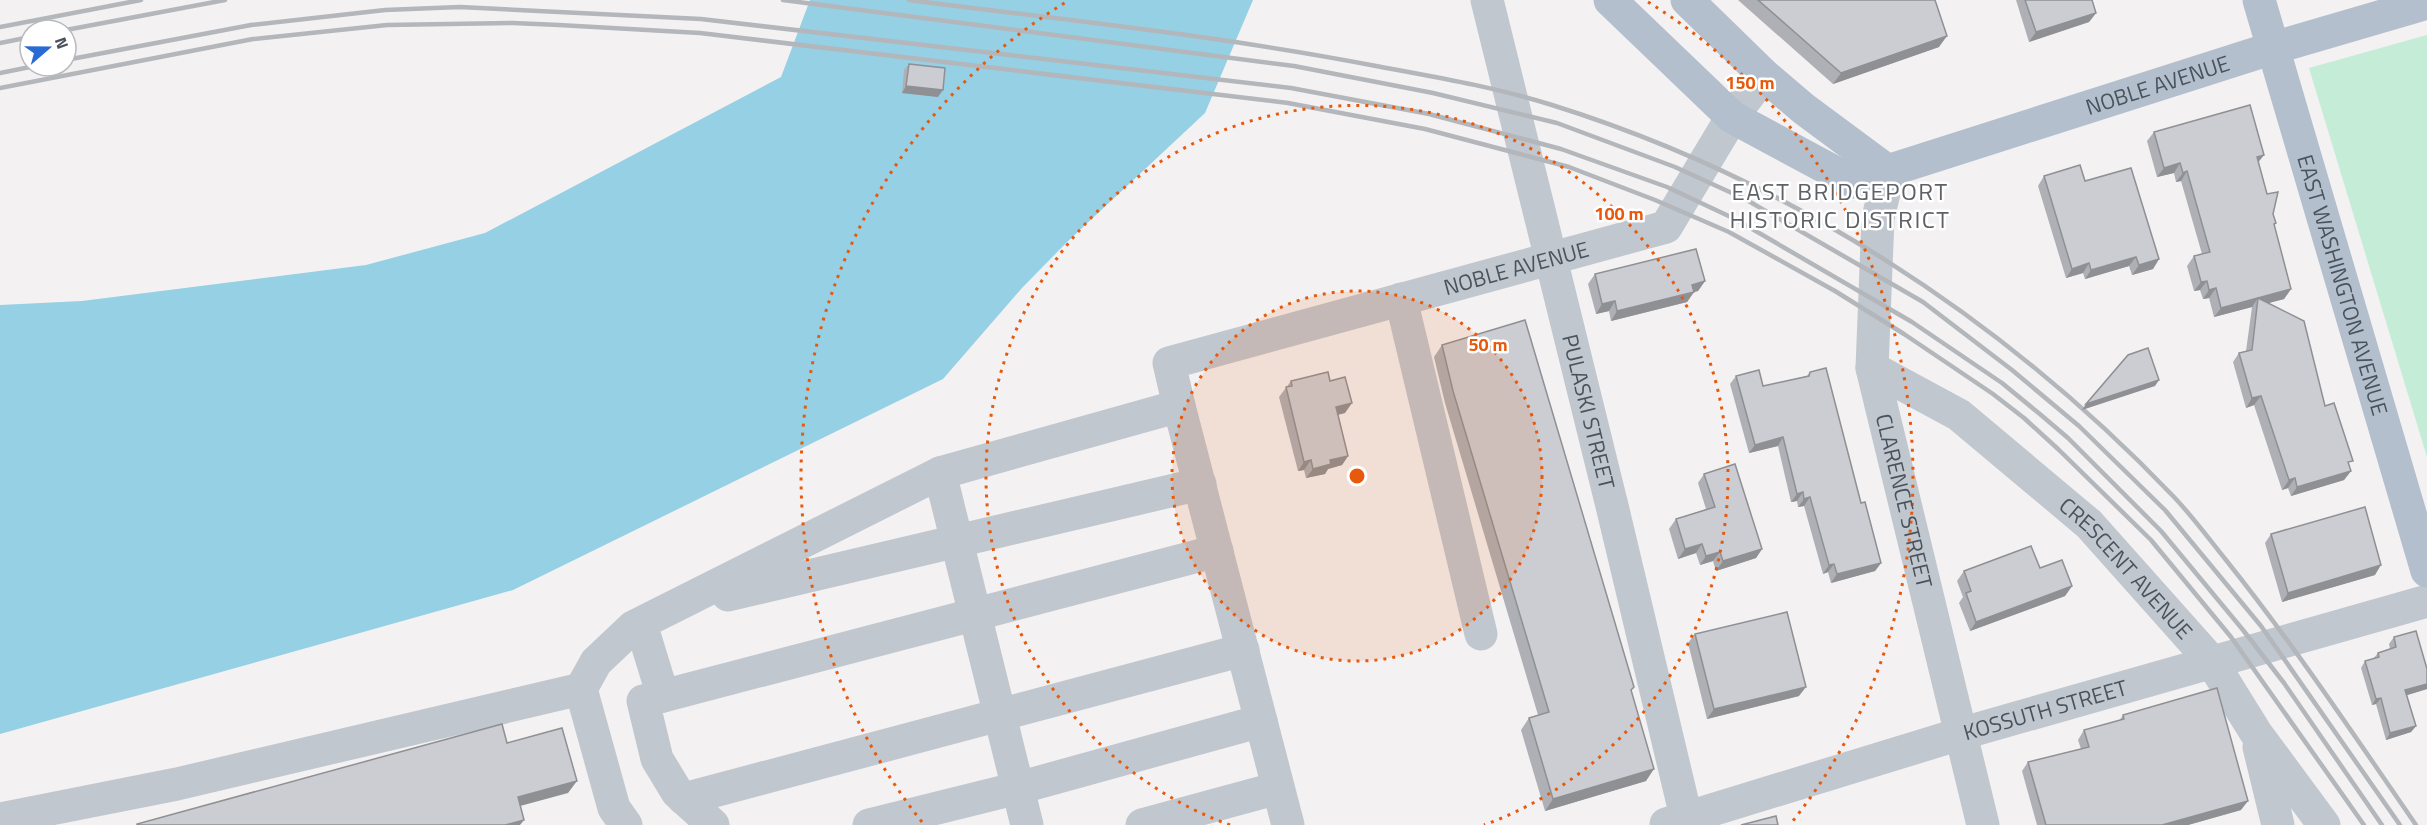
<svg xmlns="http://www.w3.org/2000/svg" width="2427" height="825" font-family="'Titillium Web',sans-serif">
	<rect width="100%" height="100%" fill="#f3f1f1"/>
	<path fill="#c4ecd6" d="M2427,35V457L2309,68Z"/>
	<path fill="#95d0e5" d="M810,0H1253L1205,113L1066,243L1022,288L943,379L513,590L0,734V305L82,301L366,265L485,233L781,77Z"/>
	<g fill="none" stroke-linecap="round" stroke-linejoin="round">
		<g stroke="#c0c7ce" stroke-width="33">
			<path id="s1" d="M1487,0L1613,510L1688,825"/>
			<path id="s2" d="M1889,172L1878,218L1872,368L1983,825"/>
			<path d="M1401,299L1481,634"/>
			<path id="s3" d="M1872,368L1959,415L2089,524L2212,662L2256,733L2324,825"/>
			<path id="s4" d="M1179,406L1169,363L1666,227L1732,117L1764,75"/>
			<path d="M940,473L1179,406L1288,825"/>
			<path d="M728,595L1200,484"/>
			<path d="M641,624L663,696L643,701L657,759L677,792L713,825"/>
			<path d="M663,696L1217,551"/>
			<path d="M2259,747L2278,825"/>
			<path d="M684,799L1243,650"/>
			<path d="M0,819L177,784L581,689"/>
			<path id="s5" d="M1666,824L1960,734L2427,601"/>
			<path d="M626,825L614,808L581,689L596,662L633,627L940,473L1027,825"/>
			<path d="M869,825L1018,788L1261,721"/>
			<path d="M1142,825L1278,788"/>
		</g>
		<g stroke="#b3bfcd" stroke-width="33">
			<path id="s6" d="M1610,0L1732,117L1853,182L2273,48L2427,3"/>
			<path d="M1687,0L1764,75L1804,109L1889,172"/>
			<path id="s7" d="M2259,0L2427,571"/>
		</g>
		<g stroke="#b3b6ba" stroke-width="4.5">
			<path d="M783,0L1294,66L1433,93L1557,123L1675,167L1745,199L1923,302L2012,370L2079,426L2165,510L2261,626L2400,825"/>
			<path d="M909,0C1065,20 1222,36 1376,66C1435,77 1495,87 1552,105C1789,179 2003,318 2174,497C2193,517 2209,539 2226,560C2294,645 2354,735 2416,825"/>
			<path d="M0,27L141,0"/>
			<path d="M66,30L225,0"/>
			<path d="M0,43L30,37"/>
			<path d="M66,60L251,25L385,10L460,7L701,19L1291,88L1429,114L1561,149L1667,187L1735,219L1912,322L2002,383L2041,415L2068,438L2161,531L2243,630L2284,683L2382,825"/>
			<path d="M0,73L35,66"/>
			<path d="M0,88L253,39L387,25L513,23L559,25L700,33L1288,103L1425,129L1569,167L1655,200L1729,232L1835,291L1904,334L1993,394L2024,418L2058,449L2151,540L2231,637L2364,825"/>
		</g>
	</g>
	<g fill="#afb0b5">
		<path d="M1738,0H1935L1939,47L1833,84Z"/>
		<path d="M2016,0H2092L2096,13L2089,22L2029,42Z"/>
		<path d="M909,64L938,97L902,93L904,70Z"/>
		<path d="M2154,132L2258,163L2276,223L2274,225L2291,289L2284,299L2268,303L2325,406L2351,471L2344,480L2291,496L2288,488L2282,490L2254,405L2246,408L2233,362L2239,353L2246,351L2252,307L2214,317L2209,298L2203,299L2200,290L2194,291L2187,266L2194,256L2202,254L2181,181L2176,182L2174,173L2157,177L2147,141Z"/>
		<path d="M2044,176L2085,181L2159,259L2153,269L2132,275L2129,266L2085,279L2083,273L2066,278L2038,186Z"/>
		<path d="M1595,274L1705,281L1698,291L1694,292L1687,302L1611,321L1609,311L1596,314L1588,284Z"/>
		<path d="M1442,345L1631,691L1646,781L1545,811L1521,730L1529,718L1538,715L1445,403L1434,357Z"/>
		<path d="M1810,372L1861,503L1881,563L1875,571L1831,583L1828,572L1823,574L1804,506L1798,507L1797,501L1791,502L1778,446L1749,453L1730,384L1736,376L1763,386L1807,376Z"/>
		<path d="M1291,381H1330L1345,413L1338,414L1348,456L1342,465L1328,469L1325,474L1306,478L1304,470L1298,471L1279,397Z"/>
		<path d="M1704,474L1762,549L1756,558L1716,571L1713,561L1700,565L1696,553L1678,559L1669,529L1676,519L1706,509L1698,483Z"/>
		<path d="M2271,534L2375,575L2282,602L2265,543Z"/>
		<path d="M2040,568L2072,586L2065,596L1970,631L1959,603L1963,597L1957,581L1964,571Z"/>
		<path d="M1695,634L1799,696L1707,719L1688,643Z"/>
		<path d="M2394,637L2427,669V689L2407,695L2416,726L2411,732L2386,740L2376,704L2372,705L2361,668L2365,661L2373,659L2378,653L2390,649L2389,644Z"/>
		<path d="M2123,715L2241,810L2188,825H2037L2022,771L2028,762L2081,749L2078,740L2084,730L2119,721Z"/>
	</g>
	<g fill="#8e9094">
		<path d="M2096,13L2089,22L2029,42L2036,32Z"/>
		<path d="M1947,36L1939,47L1833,84L1841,73Z"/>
		<path d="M906,86L943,90L938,97L902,93Z"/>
		<path d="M2264,155L2257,164V157Z"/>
		<path d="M2180,163L2174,173L2157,177L2164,168Z"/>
		<path d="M2187,171L2181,181L2176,182L2183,173Z"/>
		<path d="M2136,257L2129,266L2085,279L2091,270Z"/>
		<path d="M2159,259L2153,269L2132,275L2139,265Z"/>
		<path d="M2089,263L2083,273L2066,278L2072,269Z"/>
		<path d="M1705,281L1698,291L1685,294L1692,285Z"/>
		<path d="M2207,281L2200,290L2194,291L2201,282Z"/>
		<path d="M2216,288L2209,298L2203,299L2209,290Z"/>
		<path d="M2291,289L2284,299L2258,306V298L2252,307L2214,317L2221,308Z"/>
		<path d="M1694,292L1687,302L1611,321L1617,311Z"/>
		<path d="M1615,301L1609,311L1596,314L1602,304Z"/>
		<path d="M2159,380L2155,386L2082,410L2086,404Z"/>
		<path d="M2261,396L2254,405L2246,408L2252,398Z"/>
		<path d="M1352,403L1345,413L1330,417L1336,407Z"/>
		<path d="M1783,437L1778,446L1749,453L1755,445Z"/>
		<path d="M1348,456L1342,465L1328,469L1325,474L1306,478L1313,469L1330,460Z"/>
		<path d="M1311,460L1304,470L1298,471L1304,462Z"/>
		<path d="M2351,471L2344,480L2291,496L2297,487Z"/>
		<path d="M2295,478L2288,488L2282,490L2289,480Z"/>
		<path d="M1803,492L1797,501L1791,502L1797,494Z"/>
		<path d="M1810,497L1804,506L1798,507L1804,499Z"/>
		<path d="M1702,544L1696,553L1678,559L1685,549Z"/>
		<path d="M1762,549L1756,558L1716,571L1723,561Z"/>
		<path d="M1720,552L1713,561L1700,565L1706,556Z"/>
		<path d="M1881,563L1875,571L1831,583L1837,574Z"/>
		<path d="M1834,564L1828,572L1823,574L1829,565Z"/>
		<path d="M2381,565L2375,575L2282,602L2288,593Z"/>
		<path d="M2072,586L2065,596L1970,631L1976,622Z"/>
		<path d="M2427,684V689L2401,697L2405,690Z"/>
		<path d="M1806,687L1799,696L1707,719L1714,709Z"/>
		<path d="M2381,698L2376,704L2372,705L2376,699Z"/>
		<path d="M2416,726L2411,732L2386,740L2390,733Z"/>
		<path d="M1654,769L1646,781L1545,811L1553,799Z"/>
		<path d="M577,781L568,793L509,809L518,797Z"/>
		<path d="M2248,801L2241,810L2188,825H2162Z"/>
		<path d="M524,820L520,825H505Z"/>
	</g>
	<g fill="#cbcdd3" stroke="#8e9094" stroke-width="1.5">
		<path d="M1758,0H1935L1947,36L1841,73Z"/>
		<path d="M2025,0H2092L2096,13L2036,32Z"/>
		<path d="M909,64L945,68L943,90L906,86Z"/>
		<path d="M2250,105L2264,155L2257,157L2267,194L2278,192L2273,214L2276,223L2274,224L2291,289L2221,308L2216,288L2209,290L2207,281L2201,282L2194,256L2210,252L2187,171L2183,173L2180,163L2164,168L2154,132Z"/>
		<path d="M2080,165L2085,181L2131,168L2159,259L2139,265L2136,257L2091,270L2089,263L2072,269L2044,176Z"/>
		<path d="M1696,249L1705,281L1692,285L1694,292L1617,311L1615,301L1602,304L1595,274Z"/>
		<path d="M2258,298L2304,321L2325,406L2334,403L2353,461L2348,462L2351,471L2297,487L2295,478L2289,480L2261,396L2252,398L2239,353L2252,350Z"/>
		<path d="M1525,320L1634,687L1631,690L1654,769L1553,799L1529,718L1549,712L1453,391L1442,345Z"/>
		<path d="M2148,348L2159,380L2086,404L2128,355Z"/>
		<path d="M1826,368L1861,503L1865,502L1881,563L1837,574L1834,564L1829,565L1810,497L1804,499L1803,492L1797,494L1783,437L1755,445L1736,376L1759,370L1763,386L1809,376L1810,372Z"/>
		<path d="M1328,372L1330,381L1345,377L1352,403L1336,407L1348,456L1330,460L1331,464L1313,469L1311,460L1304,462L1286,387L1292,386L1291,381Z"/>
		<path d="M1735,464L1762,549L1723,561L1720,552L1706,556L1702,544L1685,549L1676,519L1715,507L1704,474Z"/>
		<path d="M2365,507L2381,565L2288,593L2271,534Z"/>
		<path d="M2031,546L2040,568L2062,560L2072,586L1976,622L1966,593L1971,591L1964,571Z"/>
		<path d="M1787,612L1806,687L1714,709L1695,634Z"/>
		<path d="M2416,631L2427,669V684L2405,690L2416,726L2390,733L2381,698L2376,699L2365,661L2379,657L2378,653L2396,647L2394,637Z"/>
		<path d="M2217,688L2248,801L2162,825H2046L2028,762L2089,747L2084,730L2124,719L2123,715Z"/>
		<path d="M502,724L507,743L562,728L577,781L518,797L524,820L505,825H137V824Z"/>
		<path d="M1776,816L1778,825H1741Z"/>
	</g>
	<circle cx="1357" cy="476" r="185" fill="#e8590c" fill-opacity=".12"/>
	<g fill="none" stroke="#e8590c" stroke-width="3" stroke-dasharray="3 6">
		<circle cx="1357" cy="476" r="185"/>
		<path d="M1230 825A371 371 0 1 1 1484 825"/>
		<path d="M922 822A556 556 0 0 1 1066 2M1648 2A556 556 0 0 1 1792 822"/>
	</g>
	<g text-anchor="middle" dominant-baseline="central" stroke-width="5" stroke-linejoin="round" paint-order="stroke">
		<g font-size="22" fill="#4a535d" stroke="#fff">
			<text stroke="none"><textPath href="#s6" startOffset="626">NOBLE AVENUE</textPath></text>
			<text stroke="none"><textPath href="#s4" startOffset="404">NOBLE AVENUE</textPath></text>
			<text stroke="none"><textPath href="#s7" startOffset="297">EAST WASHINGTON AVENUE</textPath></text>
			<text stroke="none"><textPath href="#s1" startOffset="424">PULASKI STREET</textPath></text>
			<text stroke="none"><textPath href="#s2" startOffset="334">CLARENCE STREET</textPath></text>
			<text stroke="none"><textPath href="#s3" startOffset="326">CRESCENT AVENUE</textPath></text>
			<text stroke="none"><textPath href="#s5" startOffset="396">KOSSUTH STREET</textPath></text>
		</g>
		<g font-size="24" letter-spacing="1.5" fill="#5e6165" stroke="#fff">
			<text x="1840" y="191">EAST BRIDGEPORT<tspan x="1840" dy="28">HISTORIC DISTRICT</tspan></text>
		</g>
	</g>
	<circle cx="1357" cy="476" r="9" fill="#e8590c" stroke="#fff" stroke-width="3"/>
	<g font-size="18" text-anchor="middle" font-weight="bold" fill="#e8590c" stroke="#fff" stroke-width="5" stroke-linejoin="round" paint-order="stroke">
		<text x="1750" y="89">150 m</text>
		<text x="1619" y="220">100 m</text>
		<text x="1488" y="351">50 m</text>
	</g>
	<g transform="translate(48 48) rotate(70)"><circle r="28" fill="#ffffff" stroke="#b7babe" stroke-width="1.5"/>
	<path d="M0-4.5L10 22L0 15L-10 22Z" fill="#296bd4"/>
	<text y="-9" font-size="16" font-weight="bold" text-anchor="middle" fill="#4a535d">N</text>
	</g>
</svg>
